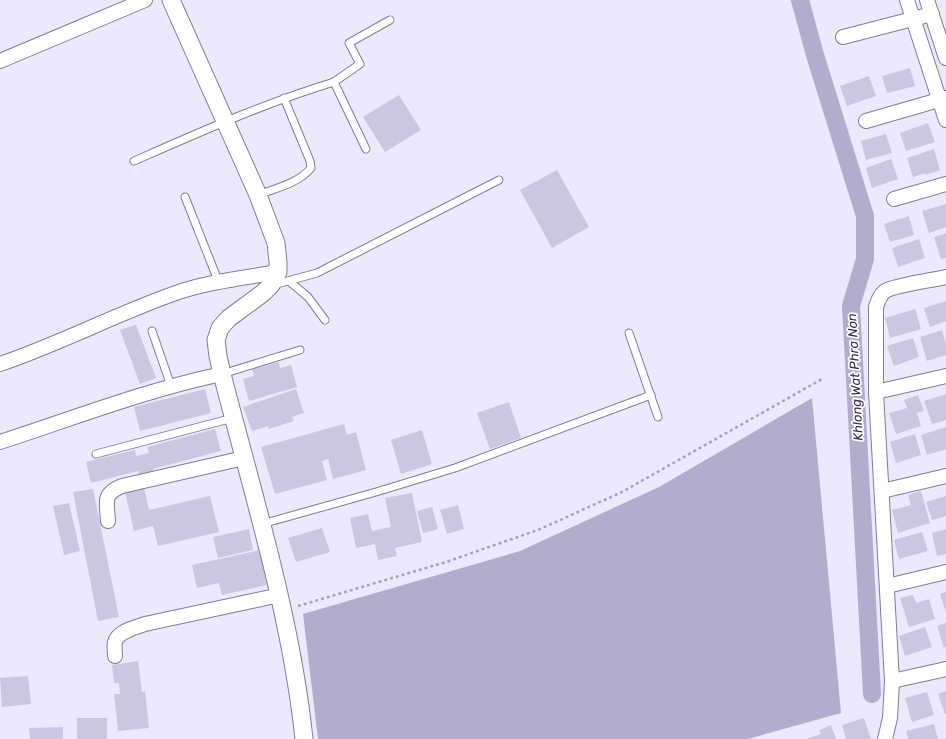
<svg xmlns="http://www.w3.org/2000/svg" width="946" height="739" font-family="Rubik,sans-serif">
	<rect width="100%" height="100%" fill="#ece8fe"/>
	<path fill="#b3accd" d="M812,398L841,713L748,739H318L303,614L520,551L659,487Z"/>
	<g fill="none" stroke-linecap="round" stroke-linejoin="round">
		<path stroke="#b3accd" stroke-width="18" d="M800,0L815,55L865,216V259L851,306L872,694"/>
	</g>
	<g fill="#ccc7e1">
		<path d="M910,68L915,86L887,93L882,76Z"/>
		<path d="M869,76L876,96L847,106L840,86Z"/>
		<path d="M399,95L421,130L385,152L363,117Z"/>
		<path d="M928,123L935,142L906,151L900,133Z"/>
		<path d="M886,134L892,153L866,160L861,141Z"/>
		<path d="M934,149L940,170L926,175V173L913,177L907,158Z"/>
		<path d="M891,159L898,179L872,188L866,168Z"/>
		<path d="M557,170L589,227L552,248L520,190Z"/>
		<path d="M946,204V227L929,233L922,211Z"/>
		<path d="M909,216L914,235L890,242L884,224Z"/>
		<path d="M946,233V258L941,259L934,237Z"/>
		<path d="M919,239L925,258L898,267L892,248Z"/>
		<path d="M946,301V321L930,327L924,308Z"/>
		<path d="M915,309L921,329L890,338L885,318Z"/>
		<path d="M136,325L156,378L140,384L120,330Z"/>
		<path d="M942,330L946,345V355L927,361L920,337Z"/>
		<path d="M913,338L919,357L894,366L887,346Z"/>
		<path d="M279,362L280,368L291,365L297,387L249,401L243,379L254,376L252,369Z"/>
		<path d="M205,389L211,413L140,431L134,407Z"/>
		<path d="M296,389L304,413L292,417L294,421L269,429L268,426L252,431L243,407Z"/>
		<path d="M946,394V420L932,424L924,401Z"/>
		<path d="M918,395L924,411L917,413L921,426L896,434L889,413L907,408L904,400Z"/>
		<path d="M509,402L521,438L490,449L477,413Z"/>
		<path d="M344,424L347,435L356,432L366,470L333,479L328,459L322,461L327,480L275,494L261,447Z"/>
		<path d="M946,427V449L927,455L921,435Z"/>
		<path d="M215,429L221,451L153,469L154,473L140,477L138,471L91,483L86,462L135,450L136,456L149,453L147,447Z"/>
		<path d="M422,430L432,464L401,474L391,440Z"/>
		<path d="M915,434L921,455L896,463L890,442Z"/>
		<path d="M144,488L149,510L210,496L219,532L158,546L153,526L134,531L125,492Z"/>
		<path d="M93,489L119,617L98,621L73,492Z"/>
		<path d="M921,491L930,523L898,533L892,510L911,505L908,495Z"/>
		<path d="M412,493L422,542L395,548L397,556L378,560L375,544L356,548L350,518L368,514L372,531L391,527L385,498Z"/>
		<path d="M946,496V516L932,520L926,502Z"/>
		<path d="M69,503L80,551L64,555L53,506Z"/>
		<path d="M458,505L464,529L447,534L440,510Z"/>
		<path d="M432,507L438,529L423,533L417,511Z"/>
		<path d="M322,528L330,552L296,562L288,538Z"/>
		<path d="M249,529L253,550L218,558L213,537Z"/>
		<path d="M946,529V554L937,556L932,533Z"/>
		<path d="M922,532L928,551L899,559L894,540Z"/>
		<path d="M260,550L267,585L222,595L219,583L197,588L192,565Z"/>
		<path d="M946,592V613L940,594Z"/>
		<path d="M913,595L916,603L929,599L935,619L909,627L900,598Z"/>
		<path d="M946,623V647L944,648L937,626Z"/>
		<path d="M925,627L932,647L905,656L899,636Z"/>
		<path d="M138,661L142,692L145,691L149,728L118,731L114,694H120L119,683H114L112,665Z"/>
		<path d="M28,676L31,704L2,707L0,678Z"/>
		<path d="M946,691V714H945L938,694Z"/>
		<path d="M927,692L934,715L912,722L905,698Z"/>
		<rect x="77" y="718" width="30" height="21"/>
		<path d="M864,718L871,739H846L842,725Z"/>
		<path d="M934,724L938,739H908L906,731Z"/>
		<path d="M831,725L836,739H806L821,734L819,730Z"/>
		<path d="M63,727V739H30L29,728Z"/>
	</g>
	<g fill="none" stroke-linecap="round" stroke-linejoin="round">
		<g stroke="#817c94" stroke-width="9">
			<g id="service">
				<path d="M334,82L360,64L349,43L390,20"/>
				<path d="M134,161C200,132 265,103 334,82L366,149"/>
				<path d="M258,195C276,188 299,183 311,168L310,161L284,98"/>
				<path d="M185,197L219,283"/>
				<path d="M289,281L308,297L325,320"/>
				<path d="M273,285L317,273L499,180"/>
				<path d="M152,331L171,386"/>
				<path d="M629,333L658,417"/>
				<path d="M222,374L300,350"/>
				<path d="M96,454L233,418"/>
				<path d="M262,524L376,492L455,468L651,395"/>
			</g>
		</g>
		<g stroke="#817c94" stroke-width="16">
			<g id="minor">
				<path d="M907,0L946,120"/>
				<path d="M927,0L946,58"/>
				<path d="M843,37L932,14"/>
				<path d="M0,61L145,0"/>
				<path d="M866,121L946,98"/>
				<path d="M894,199L946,184"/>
				<path d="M0,364C59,344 114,315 173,294C206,282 243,278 278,272"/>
				<path d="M876,392L946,376"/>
				<path d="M0,442C74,418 146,390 222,374"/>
				<path d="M882,491L946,476"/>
				<path d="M108,521C107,502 102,494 122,486L244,458"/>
				<path d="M887,586L946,572"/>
				<path d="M115,656C115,651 114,646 115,642C118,631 135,628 145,624L280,595"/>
				<path d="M892,681L946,669"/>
				<path d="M885,739L890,718L892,681L876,392V307C878,301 880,295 885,291C895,285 933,280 946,277"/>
			</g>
		</g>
		<g stroke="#817c94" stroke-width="19">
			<path id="tertiary" d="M171,0L258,195L276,243L278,262V272L271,285L263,293L229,318L220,328L216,340L218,356L222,374C253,495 291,615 304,739"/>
		</g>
		<path stroke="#a7a3b5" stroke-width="2.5" stroke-dasharray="3 3" stroke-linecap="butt" d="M298,606L446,562L538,530L622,492L822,379"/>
		<use href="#service" stroke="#fff" stroke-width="7"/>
		<use href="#minor" stroke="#fff" stroke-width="14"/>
		<use href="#tertiary" stroke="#fff" stroke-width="17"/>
	</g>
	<g text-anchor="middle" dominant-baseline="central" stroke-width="3.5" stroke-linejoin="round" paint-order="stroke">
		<g font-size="13" font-style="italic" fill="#342754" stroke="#fff">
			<text transform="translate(855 377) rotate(-93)">Khlong Wat Phra Non</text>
		</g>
	</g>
</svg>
